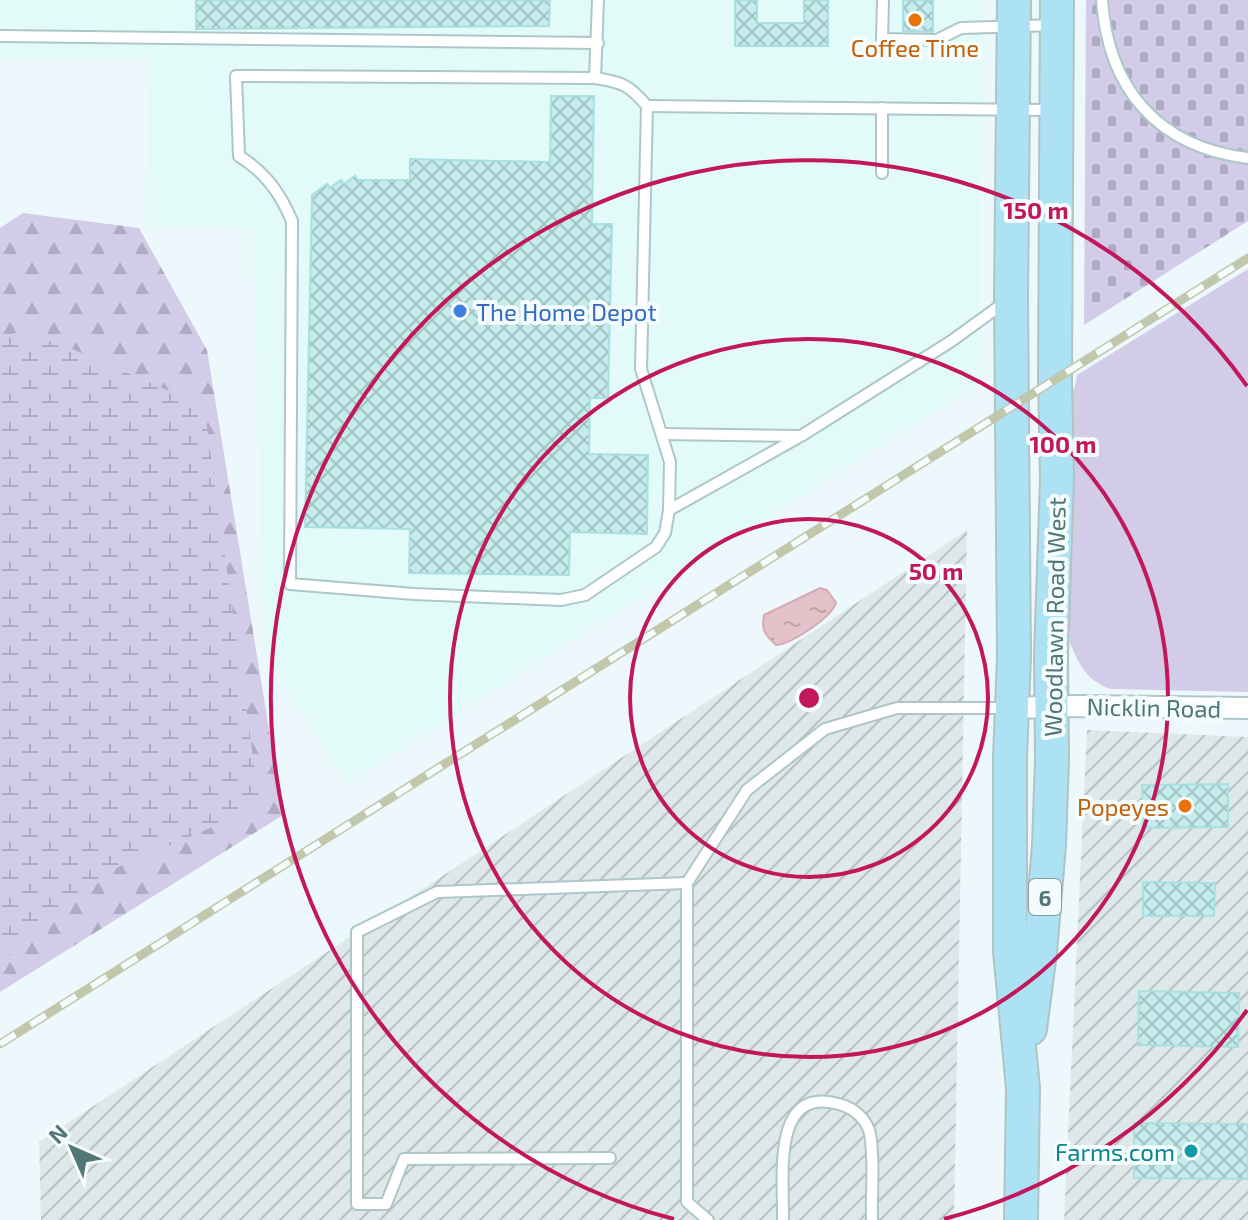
<svg xmlns="http://www.w3.org/2000/svg" width="1248" height="1220" font-family="'Exo 2',sans-serif">
	<defs>
		<pattern id="industrial-furrows" width="10" height="10" patternUnits="userSpaceOnUse" patternTransform="scale(2)"><rect width="10" height="10" fill="#dfe8e9"/><path d="M-1 1l2-2M0 10L10 0M9 11l2-2" fill="none" stroke="#b7c1c1"/></pattern>
		<pattern id="forest-firs" width="22" height="20" patternUnits="userSpaceOnUse" patternTransform="scale(2)"><rect width="22" height="20" fill="#d2cce9"/><path d="M5 1l3.5 6h-7zM16 11l3.5 6h-7z" fill="#adaac1"/></pattern>
		<pattern id="wetland-marsh" width="20" height="14" patternUnits="userSpaceOnUse" patternTransform="scale(2)"><rect width="20" height="14" fill="#d2cce9"/><path d="M1 5h8M5 5V1M11 12h8M15 12V8" fill="none" stroke="#adaac1"/></pattern>
		<pattern id="cemetery-stones" width="16" height="16" patternUnits="userSpaceOnUse" patternTransform="scale(2)"><rect width="16" height="16" fill="#d2cce9"/><path d="M2 7V4a2 2 0 0 1 4 0v3zM10 15v-3a2 2 0 0 1 4 0v3z" fill="#adaac1"/></pattern>
		<pattern id="water-ripples" width="26" height="14" patternUnits="userSpaceOnUse" patternTransform="scale(2)"><rect width="26" height="14" fill="#e5c2ca"/><path d="M2 4q2-2 4 0t4 0M15 11q2-2 4 0t4 0" fill="none" stroke="#bca2a9"/></pattern>
		<pattern id="building-cross-hatch" width="8" height="8" patternUnits="userSpaceOnUse" patternTransform="scale(2)"><rect width="8" height="8" fill="#c5eced"/><path d="M0 0l8 8M0 8l8-8" fill="none" stroke="#a2c4c5"/></pattern>
	</defs>
	<rect width="100%" height="100%" fill="#edf8fc"/>
	<path fill="#e2fbf9" d="M0,0H984L978,385L346,784L264,651L253,228L145,225L150,59L0,58Z"/>
	<g fill="url(#industrial-furrows)">
		<path d="M967,530L954,1220H41L39,1142Z"/>
		<path d="M1087,730L1248,737V1220H1064Z"/>
	</g>
	<path fill="#d2cce9" d="M1248,269V692L1111,689C1087,681 1080,666 1070,643V393L1075,387L1077,375Z"/>
	<path fill="url(#forest-firs)" d="M23,213L139,228L207,350L283,815L0,992V228Z"/>
	<path fill="url(#wetland-marsh)" d="M15,333L63,345L204,406L260,807L116,868L0,963V336Z"/>
	<path fill="url(#cemetery-stones)" d="M1086,0H1248V221L1084,325Z"/>
	<path fill="url(#water-ripples)" stroke="#d6a9b3" stroke-width="2" d="M820,588L827,590L836,603C831,618 791,644 776,645C765,635 761,630 764,615Z"/>
	<g fill="url(#building-cross-hatch)" stroke="#a8e0e1" stroke-width="2">
		<path d="M196,0H550L549,26L196,29Z"/>
		<path d="M735,0H757V23H804V0H828V46H735Z"/>
		<path d="M903,0H933V32L903,31Z"/>
		<path d="M551,96H594L592,224H612L608,398H590L589,454L648,455L647,534L570,532L569,575L409,573L410,529L305,527L312,195L327,184L330,188L341,180L344,184L355,176L358,180H410V159L550,162Z"/>
		<path d="M1228,784V827L1143,828L1142,785Z"/>
		<path d="M1143,882L1215,883L1214,916H1143Z"/>
		<path d="M1139,991L1239,993L1238,1047L1138,1045Z"/>
		<path d="M1134,1123L1248,1124V1179L1134,1178Z"/>
	</g>
	<g fill="none" stroke-linecap="round" stroke-linejoin="round">
		<g stroke="#adc7c9" stroke-width="14">
			<g id="service">
				<path d="M883,0L882,39L937,40L961,28L1055,25"/>
				<path d="M1102,0C1108,89 1158,147 1248,158"/>
				<path d="M0,36L598,43"/>
				<path d="M236,76L595,78C622,82 629,85 647,106L641,369L670,462L669,510L665,533L656,547L585,595L561,600L414,594L290,584L292,221C280,193 266,173 239,156Z"/>
				<path d="M595,78L598,0"/>
				<path d="M647,106L1051,110"/>
				<path d="M882,173V108"/>
				<path d="M663,434L799,436"/>
				<path d="M669,510L801,436L950,342L1004,303"/>
				<path d="M610,1158L404,1159L386,1204H357V932L437,892L687,883"/>
				<path d="M708,1220L687,1202V883L747,790L825,729L897,708H1010"/>
				<path d="M783,1220C784,1178 770,1082 842,1105C855,1109 867,1120 870,1134C875,1161 871,1192 872,1220"/>
			</g>
		</g>
		<g stroke="#adc7c9" stroke-width="24">
			<path id="minor" d="M1012,708L1074,706L1248,708"/>
		</g>
		<g stroke="#b2c3c3" stroke-width="36">
			<g id="primary">
				<path d="M1014,0L1011,298L1014,656L1010,758V951L1023,1088L1021,1220"/>
				<path d="M1030,1029L1040,952L1049,845L1052,759L1051,655L1057,479L1055,380L1057,0"/>
			</g>
		</g>
		<use href="#service" stroke="#fff" stroke-width="10"/>
		<use href="#minor" stroke="#fff" stroke-width="20"/>
		<use href="#primary" stroke="#ace2f4" stroke-width="32"/>
		<g stroke="#c2c6aa" stroke-width="9">
			<path id="rail" d="M0,1044L1248,258"/>
		</g>
		<use href="#rail" stroke="#f4fcfe" stroke-width="6" stroke-dasharray="18" stroke-linecap="butt"/>
	</g>
	<g fill="none" stroke="#c2185b" stroke-width="4">
		<circle cx="809" cy="698" r="179"/>
		<circle cx="809" cy="698" r="359"/>
		<path d="M1247 1010A538 538 0 0 1 944 1219M674 1219A538 538 0 1 1 1247 386"/>
	</g>
	<g fill="#e8710a" stroke="#f4fcfe" stroke-width="3">
		<circle cx="915" cy="20" r="8"/>
		<circle cx="1185" cy="806" r="8"/>
	</g>
	<circle fill="#3f7fe0" stroke="#f4fcfe" stroke-width="3" cx="460" cy="311" r="8"/>
	<circle fill="#0f9aa8" stroke="#f4fcfe" stroke-width="3" cx="1191" cy="1151" r="8"/>
	<g text-anchor="middle" dominant-baseline="central" stroke-width="8" stroke-linejoin="round" paint-order="stroke">
		<rect fill="#f4fcfe" stroke="#819e9f" stroke-width="2" x="1029" y="879" width="32" height="36" rx="6"/>
		<g font-size="22" font-weight="bold" fill="#507676">
			<text x="1045" y="897">6</text>
		</g>
		<g font-size="24" fill="#c56008" stroke="#f4fcfe">
			<text x="915" y="47">Coffee Time</text>
			<text x="1169" y="806" text-anchor="end">Popeyes</text>
		</g>
		<g font-size="24" fill="#366cbe" stroke="#f4fcfe" text-anchor="start">
			<text x="476" y="311">The Home Depot</text>
		</g>
		<g font-size="24" fill="#507676" stroke="#f4fcfe">
			<text transform="translate(1054 617) rotate(-89)">Woodlawn Road West</text>
			<text transform="translate(1154 707) rotate(1)">Nicklin Road</text>
		</g>
		<g font-size="24" fill="#0d838f" stroke="#f4fcfe" text-anchor="end">
			<text x="1175" y="1151">Farms.com</text>
		</g>
	</g>
	<circle cx="809" cy="698" r="12" fill="#c2185b" stroke="#f4fcfe" stroke-width="4"/>
	<g font-size="24" text-anchor="middle" font-weight="bold" fill="#c2185b" stroke="#f4fcfe" stroke-width="8" stroke-linejoin="round" paint-order="stroke">
		<text x="1036" y="219">150 m</text>
		<text x="1063" y="453">100 m</text>
		<text x="936" y="580">50 m</text>
	</g>
	<g transform="translate(72 1148) rotate(315)" stroke="#f4fcfe" stroke-width="6" paint-order="stroke">
	<path d="M0-6L14 30L0 20L-14 30Z" fill="#507676"/>
	<text y="-12" font-size="22" font-weight="bold" text-anchor="middle" fill="#507676">N</text>
	</g>
</svg>
